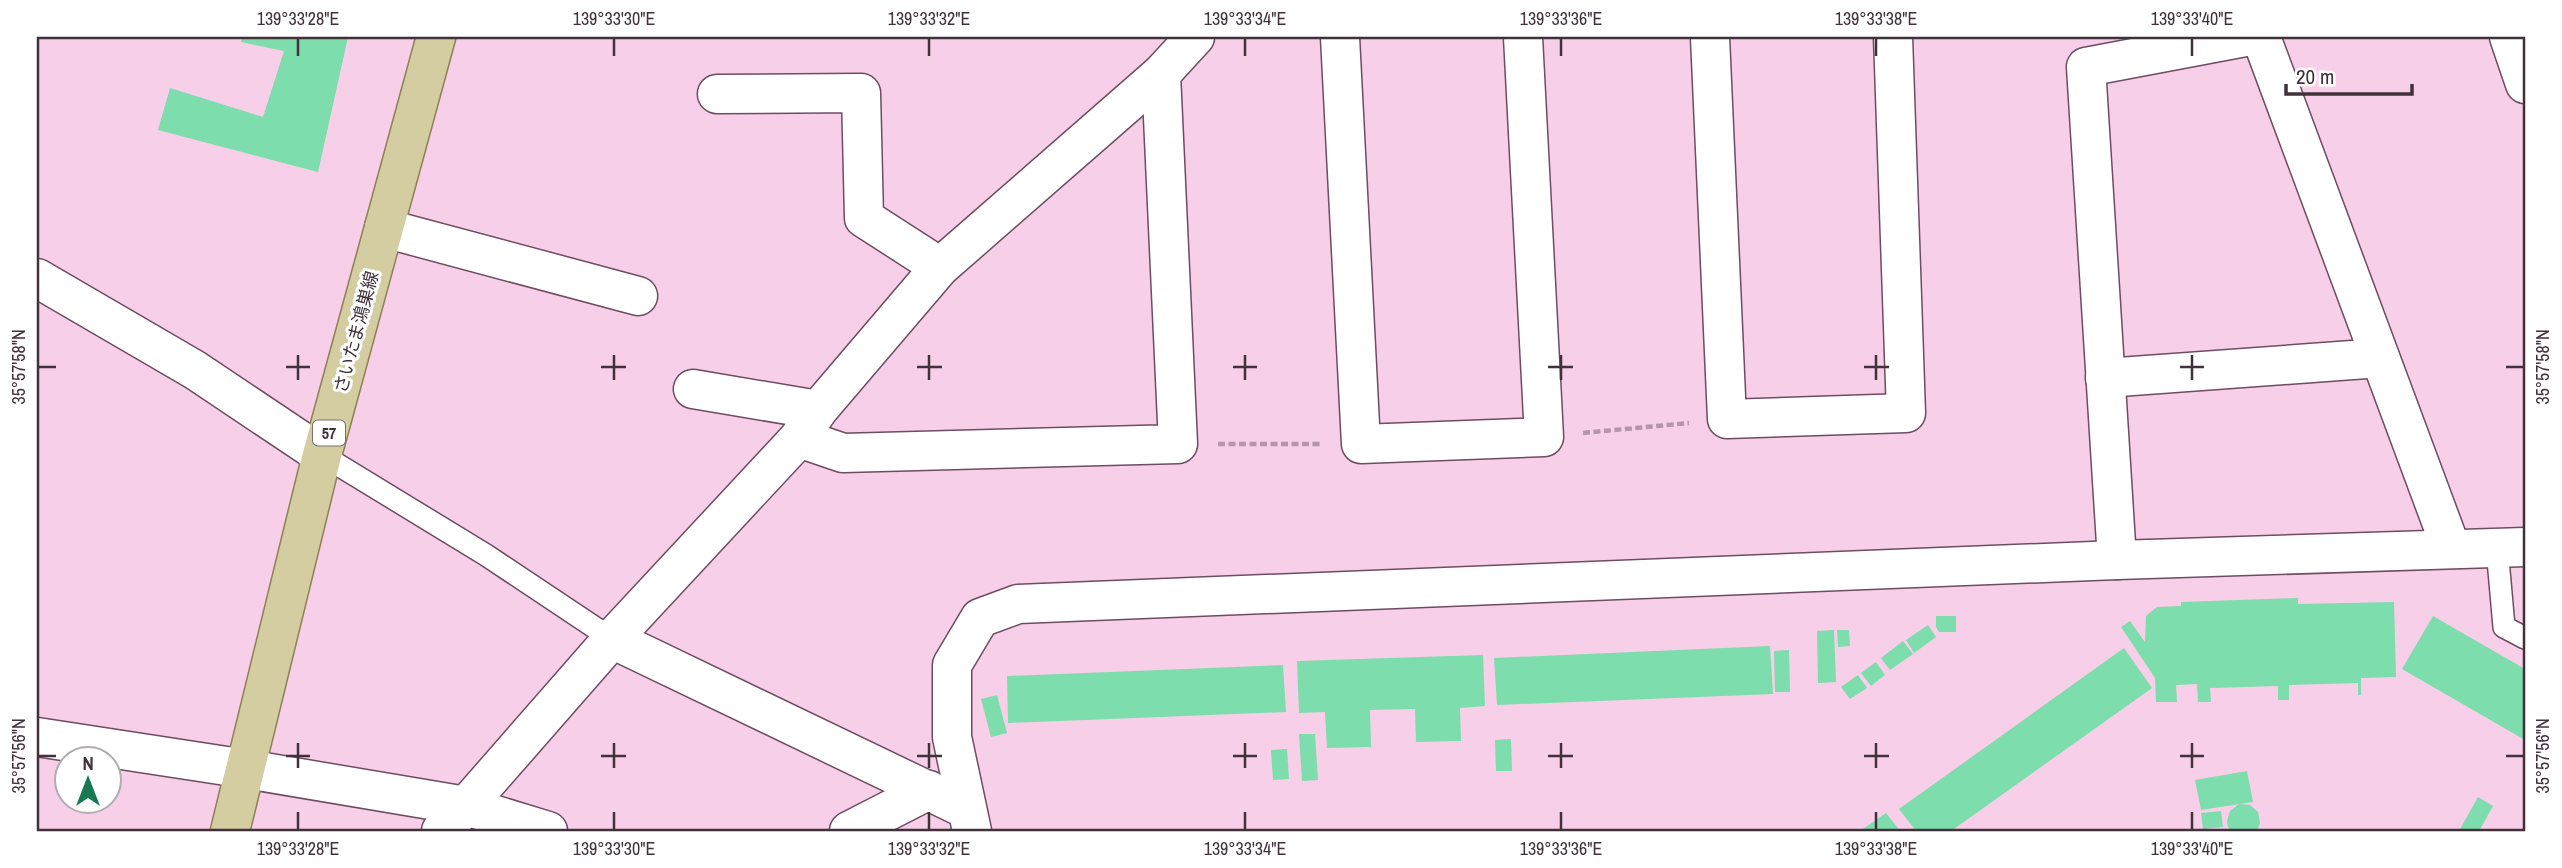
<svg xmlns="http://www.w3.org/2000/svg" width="2562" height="868" font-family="'Archivo Narrow','Noto Sans JP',sans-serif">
	<rect width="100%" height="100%" fill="#f7cfe8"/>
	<g fill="#7dddac">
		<path d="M242,37H348L318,172L158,130L170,88L263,117L284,51L241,42Z"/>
		<path d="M2298,598V604L2394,602L2396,677L2361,678V695H2358V683L2289,685V700H2278V686L2210,688L2211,702H2198L2197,684L2176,685L2177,702H2156L2155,678L2121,627L2130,621L2145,642L2146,616L2157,607L2181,606V602Z"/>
		<path d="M1936,616H1956V632H1939L1936,627Z"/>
		<path d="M2433,616L2525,669V740L2402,669Z"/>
		<path d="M1928,625L1936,637L1914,653L1906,640Z"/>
		<path d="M1834,630L1836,682L1818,683L1817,631Z"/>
		<path d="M1837,630H1849L1850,646L1838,647Z"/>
		<path d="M1903,641L1913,654L1890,670L1881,658Z"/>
		<path d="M1770,646L1773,694L1497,705L1494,658Z"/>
		<path d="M2124,648L2152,688L1951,831H1916L1899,809Z"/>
		<path d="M1789,650L1790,692H1775L1774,651Z"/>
		<path d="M1483,655L1485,706L1460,708L1461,741L1416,742L1415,709L1370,710L1371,747L1327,748L1325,712L1299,713L1297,661Z"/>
		<path d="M1876,662L1885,675L1871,686L1861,673Z"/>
		<path d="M1283,665L1286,712L1008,723L1007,676Z"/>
		<path d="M1858,675L1867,688L1850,699L1841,687Z"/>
		<path d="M997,695L1007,733L991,737L981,699Z"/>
		<path d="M1299,734H1315L1318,780L1302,781Z"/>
		<path d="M1511,739L1512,771H1496L1495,740Z"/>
		<path d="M1287,749L1289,779L1273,780L1271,750Z"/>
		<path d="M2247,771L2253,802L2201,810L2195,780Z"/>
		<path d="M2478,797L2493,806L2479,831H2459Z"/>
		<path d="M2239,804L2250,805L2258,812L2260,823L2257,831H2231L2228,827L2227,821L2230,811Z"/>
		<path d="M2221,811L2223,827L2203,829L2201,813Z"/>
		<path d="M1886,813L1900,831H1860Z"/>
	</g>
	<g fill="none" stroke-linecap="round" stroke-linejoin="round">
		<g stroke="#6e4c62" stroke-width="24">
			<g id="service">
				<path d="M322,455L486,555L612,639"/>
				<path d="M2497,548L2504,627L2525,638"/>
			</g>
		</g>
		<g stroke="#6e4c62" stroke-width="41">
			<g id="minor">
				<path d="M1340,37L1361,444L1544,437L1523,37"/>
				<path d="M1710,37L1727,419L1906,413L1893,37"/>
				<path d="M2261,37L2451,548"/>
				<path d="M717,94L861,93L864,218L940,267"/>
				<path d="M384,228L638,296"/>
				<path d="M37,278L195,370L322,455"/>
				<path d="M2105,378L2380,358"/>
				<path d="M693,389L818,410"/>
				<path d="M799,438L843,453L1178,444L1161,74"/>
				<path d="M2117,560L2086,67L2245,37"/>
				<path d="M612,639L966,809"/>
				<path d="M37,737L246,769L466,806L548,831"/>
				<path d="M441,831L466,806L612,639L799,438L818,410L940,267L1161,74L1195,37"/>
				<path d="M849,831L929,790"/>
				<path d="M972,831L952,737V665L980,618L1018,604L2117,560L2525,547"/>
			</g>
		</g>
		<g stroke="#6e4c62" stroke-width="41">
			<path id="secondary" d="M2509,37L2525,84"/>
		</g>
		<g stroke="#8d8055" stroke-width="41">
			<path id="primary" d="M230,831L322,455L436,37"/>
		</g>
		<g stroke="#b495a9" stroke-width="4.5" stroke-dasharray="7 3.5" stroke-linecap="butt">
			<path d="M1583,433L1689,423"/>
			<path d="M1218,444H1321"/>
		</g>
		<use href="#service" stroke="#fff" stroke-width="21"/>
		<use href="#minor" stroke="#fff" stroke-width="38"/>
		<use href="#secondary" stroke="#fff" stroke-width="38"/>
		<use href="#primary" stroke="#d4cda1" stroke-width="38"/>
	</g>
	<path fill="none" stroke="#40313b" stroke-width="2.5" d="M298,38V56M614,38V56M929,38V56M1245,38V56M1561,38V56M1876,38V56M2192,38V56M298,355V380M614,355V380M929,355V380M1245,355V380M1561,355V380M1876,355V380M2192,355V380M38,367H56M286,367H310M601,367H626M917,367H942M1233,367H1257M1548,367H1573M1864,367H1889M2180,367H2204M2506,367H2524M298,743V768M614,743V768M929,743V768M1245,743V768M1561,743V768M1876,743V768M2192,743V768M38,756H56M286,756H310M601,756H626M917,756H942M1233,756H1257M1548,756H1573M1864,756H1889M2180,756H2204M2506,756H2524M298,812V830M614,812V830M929,812V830M1245,812V830M1561,812V830M1876,812V830M2192,812V830"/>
	<g text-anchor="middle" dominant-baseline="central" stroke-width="6" stroke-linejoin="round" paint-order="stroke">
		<rect fill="#fefefe" stroke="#796e76" stroke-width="2" x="313" y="420.5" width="32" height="25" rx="5"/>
		<g font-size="16" font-weight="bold" fill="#40313b">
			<text x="329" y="433">57</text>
		</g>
		<g font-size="18" fill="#40313b" stroke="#fefefe">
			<text transform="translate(356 332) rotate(-75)">さいたま鴻巣線</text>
		</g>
	</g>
	<rect width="2562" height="868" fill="none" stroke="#fefefe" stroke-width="77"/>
	<g transform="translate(88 780)"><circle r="33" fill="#fefefe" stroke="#b2acb0" stroke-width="2"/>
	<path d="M0-5L12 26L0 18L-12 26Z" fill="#177951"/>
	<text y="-10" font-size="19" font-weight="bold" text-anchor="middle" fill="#40313b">N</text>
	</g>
	<path d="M2286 84v10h126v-10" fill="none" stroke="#40313b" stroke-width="3.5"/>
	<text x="2296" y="84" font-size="21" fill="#40313b" stroke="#fefefe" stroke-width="5" paint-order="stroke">20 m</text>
	<rect x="38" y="38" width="2486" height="792" fill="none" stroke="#40313b" stroke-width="2.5"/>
	<g font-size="18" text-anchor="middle" fill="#40313b">
		<text x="298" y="25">139°33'28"E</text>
		<text x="614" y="25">139°33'30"E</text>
		<text x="929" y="25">139°33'32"E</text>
		<text x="1245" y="25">139°33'34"E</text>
		<text x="1561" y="25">139°33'36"E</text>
		<text x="1876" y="25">139°33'38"E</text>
		<text x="2192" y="25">139°33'40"E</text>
		<text transform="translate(19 367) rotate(-90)" y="6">35°57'58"N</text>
		<text transform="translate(2543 367) rotate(-90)" y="6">35°57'58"N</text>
		<text transform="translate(19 756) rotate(-90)" y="6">35°57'56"N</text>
		<text transform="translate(2543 756) rotate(-90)" y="6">35°57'56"N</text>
		<text x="298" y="855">139°33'28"E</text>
		<text x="614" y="855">139°33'30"E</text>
		<text x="929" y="855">139°33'32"E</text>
		<text x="1245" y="855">139°33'34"E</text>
		<text x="1561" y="855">139°33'36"E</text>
		<text x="1876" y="855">139°33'38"E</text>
		<text x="2192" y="855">139°33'40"E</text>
	</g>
</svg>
